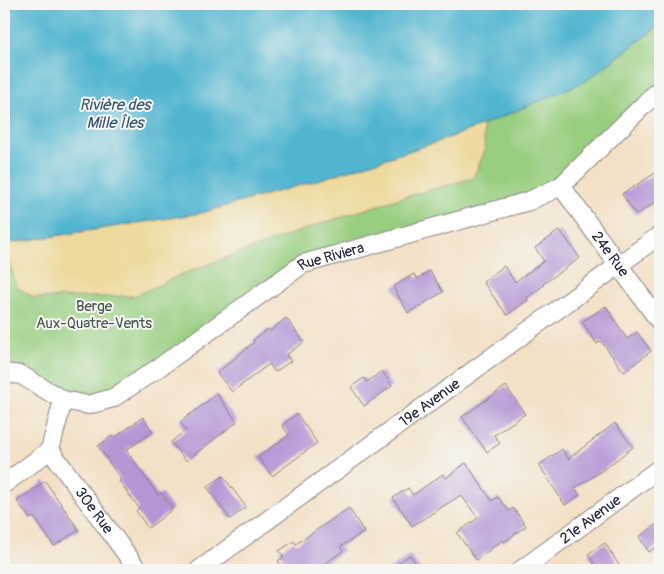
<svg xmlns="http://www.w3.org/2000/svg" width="664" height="574" font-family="Pangolin,sans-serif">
	<rect width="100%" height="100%" fill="#f6f6f2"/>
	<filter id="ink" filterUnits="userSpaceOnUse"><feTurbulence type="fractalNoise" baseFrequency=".02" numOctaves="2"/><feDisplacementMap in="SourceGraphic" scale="10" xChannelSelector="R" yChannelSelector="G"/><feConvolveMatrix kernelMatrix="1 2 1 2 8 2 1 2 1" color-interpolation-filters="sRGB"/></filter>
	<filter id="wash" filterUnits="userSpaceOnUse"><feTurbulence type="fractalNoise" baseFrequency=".0096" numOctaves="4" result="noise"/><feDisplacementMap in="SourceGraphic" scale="20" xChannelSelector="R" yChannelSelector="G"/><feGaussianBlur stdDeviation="1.12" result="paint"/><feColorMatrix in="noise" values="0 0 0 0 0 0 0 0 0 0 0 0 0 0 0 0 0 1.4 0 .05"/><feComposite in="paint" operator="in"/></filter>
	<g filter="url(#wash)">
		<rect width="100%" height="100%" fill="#f3e1c7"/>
		<path fill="#98ce7f" stroke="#5d785d" d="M660,25V88L558,188L317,261L114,404L61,394L4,373V244L201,213L308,183L437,142L483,125L586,81Z"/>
		<path fill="#eeda9e" stroke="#887e6c" d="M483,125L485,151L473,178L397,199L311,227L182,274L135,296L34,298L17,287L4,246V244L201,213L308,183L437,142Z"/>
		<path fill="#51b5d0" stroke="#3a6c86" d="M4,4H660V25L586,81L483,125L437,142L308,183L201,213L4,244Z"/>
		<g id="blocks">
			<g fill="#b496d5">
				<path d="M660,170V199L636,215L622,194Z"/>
				<path d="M560,230L580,258L543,284L544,285L527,298L528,300L507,315L483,282L504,266L515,282L544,261L535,248Z"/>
				<path d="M430,271L443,292L408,313L393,287L414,274L417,279Z"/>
				<path d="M606,306L627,339L637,332L651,351L624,372L601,341L597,344L582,322Z"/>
				<path d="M286,318L304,342L286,355L291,361L275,372L269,364L232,392L217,373L254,342L253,340L268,329L270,331Z"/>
				<path d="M382,371L392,386L364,406L351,387L364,378L367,382Z"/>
				<path d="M506,386L525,414L494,435L500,443L487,452L462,417Z"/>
				<path d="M217,394L237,422L186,461L171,442L186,430L180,422Z"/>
				<path d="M297,414L317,443L272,476L258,457L289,435L282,425Z"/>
				<path d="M143,417L153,432L126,450L158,495L161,493L173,509L148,528L136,511L139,508L119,481L121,480L98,446L112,436L114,438Z"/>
				<path d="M615,423L633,447L603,470L575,488L580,495L565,505L539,465L562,449L568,459Z"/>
				<path d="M466,463L492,501L498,497L509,511L513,508L526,526L504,542L503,540L476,560L457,533L478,518L461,495L412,526L393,498L408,488L413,495L443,474L446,478Z"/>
				<path d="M223,476L246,507L230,519L207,487Z"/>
				<path d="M45,481L79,530L54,546L34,517L30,519L17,501Z"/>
				<path d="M349,508L364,532L340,547L343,551L316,570H284L278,561L284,557L279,551L294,541L296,544Z"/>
				<path d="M660,522V544L649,552L639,537Z"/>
				<path d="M605,543L622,570H598L588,554Z"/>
				<path d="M410,555L421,570H388Z"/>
			</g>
		</g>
	</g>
	<g filter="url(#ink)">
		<use href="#blocks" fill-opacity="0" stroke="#8a8281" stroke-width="1"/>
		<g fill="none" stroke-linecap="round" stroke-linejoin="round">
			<g stroke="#8a8281" stroke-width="20">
				<g id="minor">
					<path id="s1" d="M561,186L660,322"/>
					<path id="s2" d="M4,373L21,375L63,400L88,405L113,398L161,366L303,264L529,201L561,186L660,89"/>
					<path id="s3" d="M50,450L138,570"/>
					<path d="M4,484L50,450L63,400"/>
					<path id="s4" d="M199,570L660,235"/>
					<path id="s5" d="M521,570L660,468"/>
				</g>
			</g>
			<use href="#minor" stroke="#fff" stroke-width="18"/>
		</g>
	</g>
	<g text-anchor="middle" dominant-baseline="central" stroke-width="4" stroke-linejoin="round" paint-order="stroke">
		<g font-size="15" fill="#22223b" stroke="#f6f6f2">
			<text stroke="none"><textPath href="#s1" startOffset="84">24e Rue</textPath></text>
			<text stroke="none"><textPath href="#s2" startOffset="379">Rue Riviera</textPath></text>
			<text stroke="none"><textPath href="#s4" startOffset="285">19e Avenue</textPath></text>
			<text stroke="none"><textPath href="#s3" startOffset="75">30e Rue</textPath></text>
			<text stroke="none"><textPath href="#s5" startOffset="86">21e Avenue</textPath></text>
		</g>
		<g font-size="15" fill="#45564f" stroke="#f6f6f2">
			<text x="94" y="306">Berge<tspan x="94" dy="17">Aux-Quatre-Vents</tspan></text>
		</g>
		<g font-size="16" font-style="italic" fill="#32556f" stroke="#f6f6f2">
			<text x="115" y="105">Rivière des<tspan x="115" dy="18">Mille Îles</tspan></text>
		</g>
	</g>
	<rect width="664" height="574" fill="none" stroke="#f6f6f2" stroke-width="20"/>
</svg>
